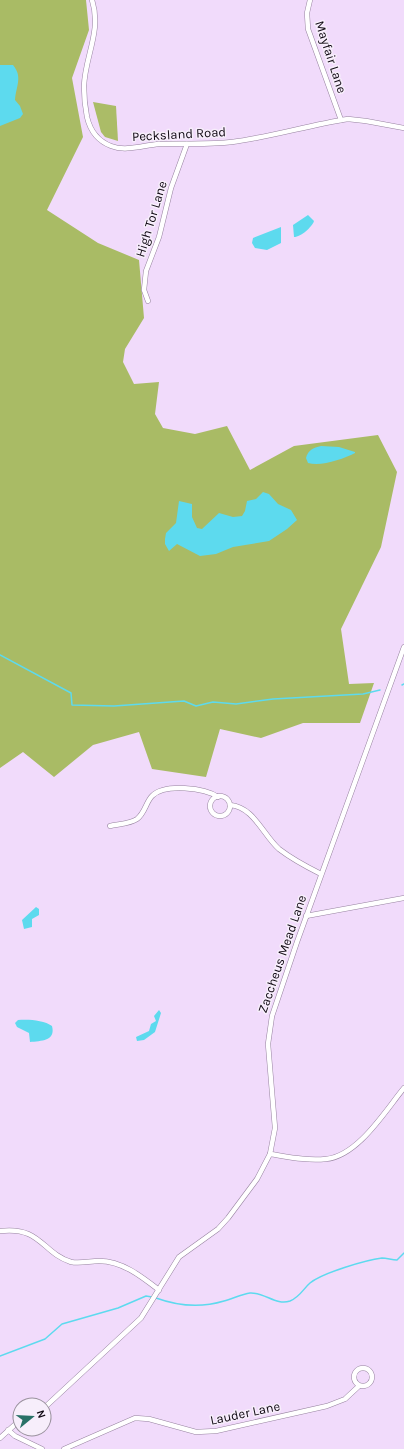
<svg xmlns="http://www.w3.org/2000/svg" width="404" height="1449" font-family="Karla,sans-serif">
	<rect width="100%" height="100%" fill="#f1dbfb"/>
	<path fill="#abbc67" d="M93,102L116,106L118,141L105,137L101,132Z"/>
	<path fill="#a9bb65" d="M0,0H86L89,30L72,78L83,137L47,210L98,243L139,260L144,318L125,349L123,362L134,384L159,382L155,414L163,428L195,434L227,426L250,470L294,446L378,435L397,472L381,547L341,629L349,684L374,683L360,723H303L261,738L220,729L206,777L152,769L139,732L93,745L54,777L23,752L0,768Z"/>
	<g fill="#5ddaee">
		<path d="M0,65H13C23,77 16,86 15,100L20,106L23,114L20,118L0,126Z"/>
		<path d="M308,215L314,221C312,227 301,237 294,237L293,225Z"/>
		<path d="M281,227V243L267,250L255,248L252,243L253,238Z"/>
		<path d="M321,446L339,447L355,452V453C343,459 321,467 308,463L306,458C308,450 313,448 321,446Z"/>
		<path d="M263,492L269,494L278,504L291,510L297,520L287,529L269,541L233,547L216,554L200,556L177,544L169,551L165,544V539L166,533L176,523L179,501L192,504V517L197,528L202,529L219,513L233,517L242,516L245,511L247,501L256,499Z"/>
		<path d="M36,907L39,909V915L32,919V927L24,929L22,920Z"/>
		<path d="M159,1010L161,1013L155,1032L144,1040L137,1041L136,1037L149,1031L151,1024L156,1021L154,1016Z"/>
		<path d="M18,1020C28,1019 44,1020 52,1026C56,1041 41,1041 30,1042L29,1033L17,1027L15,1023Z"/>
	</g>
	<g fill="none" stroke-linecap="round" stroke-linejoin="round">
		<g stroke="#5ddaee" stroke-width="1.5">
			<path d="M0,655L71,693L72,705L114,706L184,701L196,706L213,702L236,704L273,699L363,694L380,690"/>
			<path d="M402,685L404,684"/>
			<path d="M156,1298C178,1306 201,1308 224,1301C232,1299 242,1294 250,1293C265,1292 276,1306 290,1301C300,1297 303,1289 310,1283C322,1273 366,1260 382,1258C387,1258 392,1260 397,1260L404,1253"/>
			<path d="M0,1356L45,1339L62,1324L118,1308L146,1296L152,1297"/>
		</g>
		<g stroke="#9783a0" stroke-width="5.5">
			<g id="street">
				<path d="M92,0C102,31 85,56 84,86C84,96 85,107 87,117C90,130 98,141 111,146C126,152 144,145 159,144C183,143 208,145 232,142C271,137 309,125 348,119L366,121L404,128"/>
				<path d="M310,0L307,13L308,29L341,120"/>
				<path d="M148,301L144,290L146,271L159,237L171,188L187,144"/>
				<circle cx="220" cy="806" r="10"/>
				<path d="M230,805C254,807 263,835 279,849C292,859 307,867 321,874"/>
				<path d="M110,826C118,824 130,824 137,819C145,813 146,802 152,796C165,783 205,788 218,797"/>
				<path d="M306,916L404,898"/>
				<path d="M270,1154C289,1157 307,1161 326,1159C358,1156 385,1111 404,1088"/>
				<path d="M0,1231C41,1226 42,1253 71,1262C80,1264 90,1261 99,1261C122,1261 141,1276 159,1290"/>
				<circle cx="363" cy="1377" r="9"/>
				<path d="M44,1408L141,1318L179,1257L218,1229L228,1218L257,1179L270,1154L275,1128L268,1044L272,1016L297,942L404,647"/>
				<path d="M8,1430L15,1436L42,1449"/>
				<path d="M0,1438L20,1420"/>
				<path d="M64,1449L135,1418L149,1419L196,1432L216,1431L327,1406L345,1399L359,1386"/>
			</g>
		</g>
		<use href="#street" stroke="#fff" stroke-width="4.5"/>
	</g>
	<g text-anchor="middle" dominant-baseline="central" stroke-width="3" stroke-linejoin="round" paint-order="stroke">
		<g font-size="13" fill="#0f0812" stroke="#f7eefb">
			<text transform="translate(331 57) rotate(72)">Mayfair Lane</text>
			<text transform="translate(179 134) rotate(-3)">Pecksland Road</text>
			<text transform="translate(151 219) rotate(-73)">High Tor Lane</text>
			<text transform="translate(282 954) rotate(-71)">Zaccheus Mead Lane</text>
			<text transform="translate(245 1413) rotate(-12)">Lauder Lane</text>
		</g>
	</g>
	<g transform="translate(32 1417) rotate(72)"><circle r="19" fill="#f7eefb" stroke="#9a929e"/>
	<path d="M0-3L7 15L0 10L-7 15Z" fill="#297167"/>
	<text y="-6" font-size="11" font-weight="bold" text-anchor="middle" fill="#0f0812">N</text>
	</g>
</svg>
